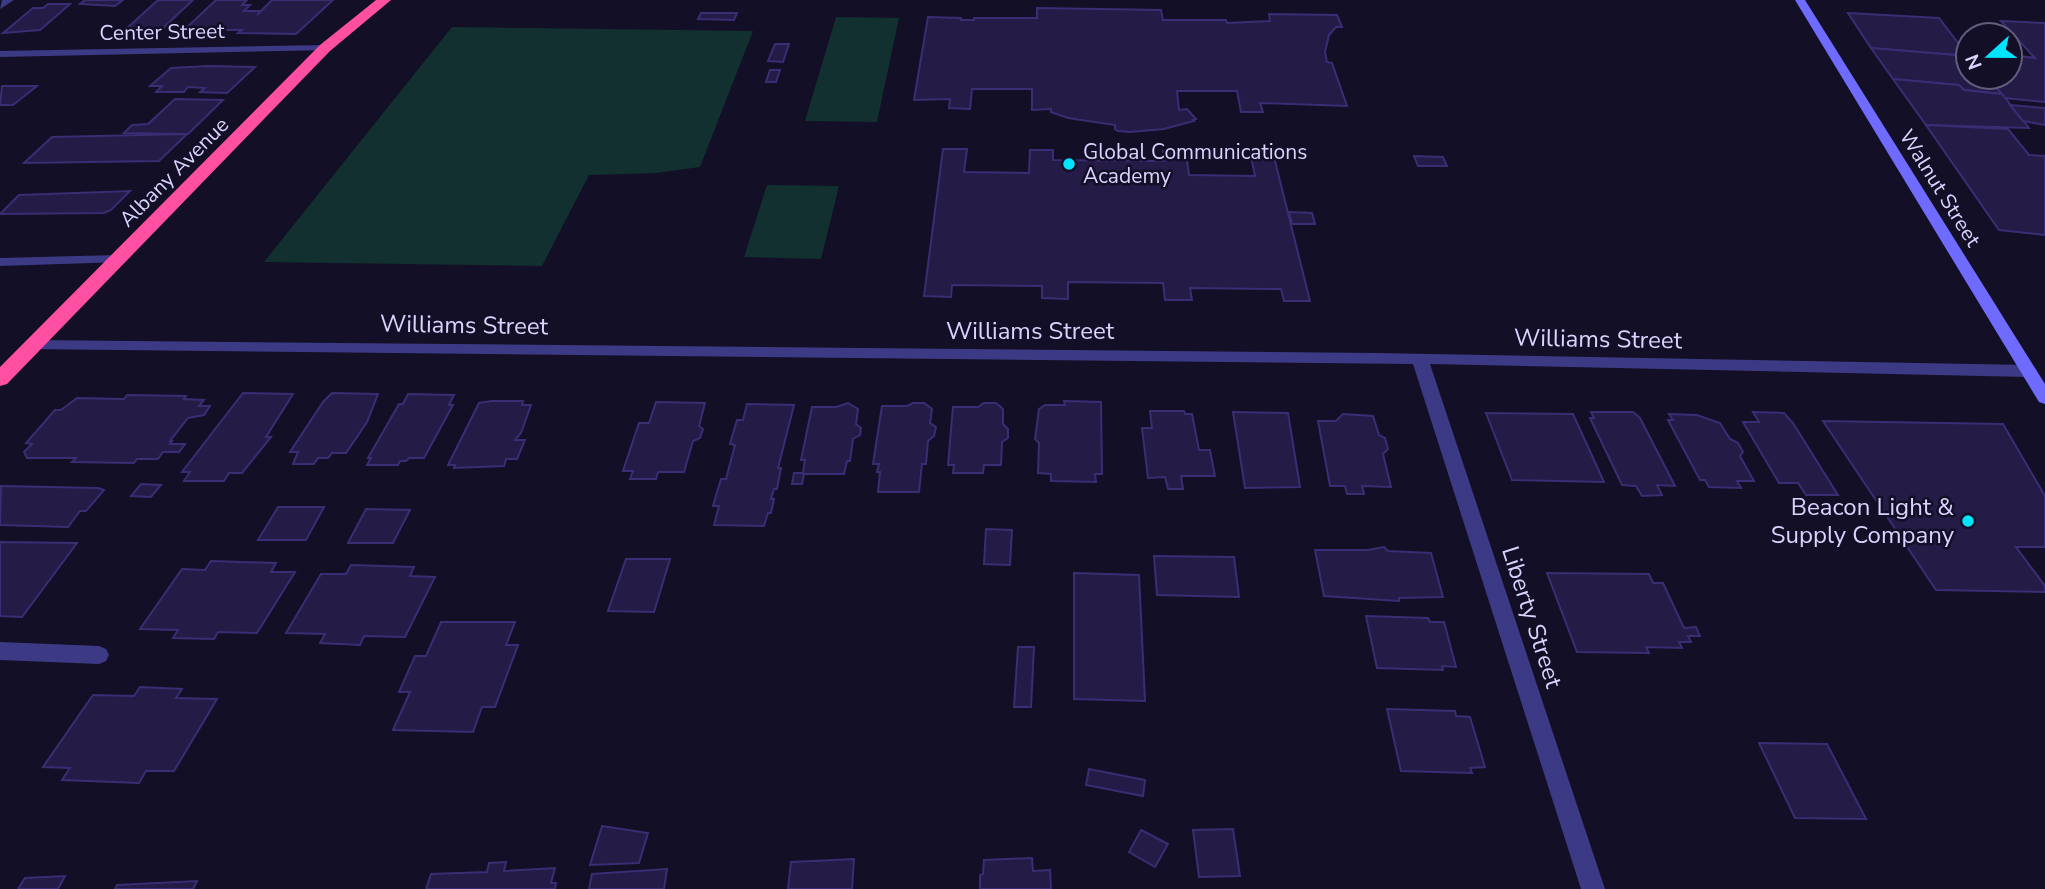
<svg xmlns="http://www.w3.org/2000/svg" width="2045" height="889" font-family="'Nunito Sans',sans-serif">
	<rect width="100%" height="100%" fill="#130f26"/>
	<g fill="#12302f">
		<path d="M836,17L899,18L877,122L805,121Z"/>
		<path d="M452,27L753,31L700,167L656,173L589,175L542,266L264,262Z"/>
		<path d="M767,185L839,186L821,259L744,257Z"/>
	</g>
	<g fill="#241b47" stroke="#3b2d73" stroke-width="2">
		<path d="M85,0H123L115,6L80,4Z"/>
		<path d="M158,0H193L162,29L125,30Z"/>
		<path d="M216,0H247L242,5H250L244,11H261L257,15L272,0H333L296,34L238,33L242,30H184Z"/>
		<path d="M48,4H70L40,30L3,33L33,8H43Z"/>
		<path d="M1037,8L1161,10L1163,20H1226L1227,23L1270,21L1269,14L1337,15L1342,27H1336L1329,35L1325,52L1327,62L1332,63L1347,106L1260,103L1263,112H1241L1237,91H1177L1179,110L1187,109L1196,119L1193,120L1194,121L1164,129L1130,132L1118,131L1115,129V125L1068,118L1051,112V109L1032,110V89H972L970,109L949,108L950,99L914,100L928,17L961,18V20H974V18H1037Z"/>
		<path d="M701,13H737L734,20L698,19Z"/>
		<path d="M1848,13L1939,18L1968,56L1871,48Z"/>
		<path d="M2001,21L2045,23V102L2005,98L1987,77H2010V55L2035,58Z"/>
		<path d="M775,44H789L783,62L768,61Z"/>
		<path d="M1871,48L1968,56V77H1987L2002,94L1964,90L1959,85L1893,79Z"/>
		<path d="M208,66L255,67L227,93L200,92L205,88L188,87L184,92H156L162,86H150L171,68Z"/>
		<path d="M770,70H780L776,82H766Z"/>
		<path d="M1893,79L1959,85L1964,90L2002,94L2029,128L1926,125Z"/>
		<path d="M2,86H37L13,105H0Z"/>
		<path d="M175,99L223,100L188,134L124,133L132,125L148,124Z"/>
		<path d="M2010,105L2045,108V125L2023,121Z"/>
		<path d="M1926,125L2008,129L2029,155L2045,156V235L1999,230Z"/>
		<path d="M187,134L159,161L24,163L52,137Z"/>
		<path d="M943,149H967L964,172L1029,173L1030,150H1053V160L1164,161L1163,151L1186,152L1189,175L1255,176L1250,152L1273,153L1310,301H1284L1281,289L1190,288L1192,300H1165L1163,283L1068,282V299L1042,298V286L952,285L951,297L924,296Z"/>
		<path d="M1414,156L1443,157L1447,166H1418Z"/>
		<path d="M130,191L111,210L104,213L0,214L19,195Z"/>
		<path d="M1289,212L1312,213L1315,224H1292Z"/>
		<path d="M243,393L293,394L266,437H271L242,473H229L224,481H184L190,472H182Z"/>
		<path d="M332,393L378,394L367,422L346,453H332L328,458H318L314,464H293L298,452H290L323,402Z"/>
		<path d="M408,394L454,395L449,405H453L424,458H409L406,461H400L398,465H367L371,458H368L399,404H403Z"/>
		<path d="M127,395L186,396L184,399L204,400L199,406H210L204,415L188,418L170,441H172L170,444H185L179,452H163L158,459H137L134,463L72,462L76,458H27L24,452L32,444L26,443L55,410H61L77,398L124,399Z"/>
		<path d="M491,401H523L522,405H531L521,433L515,440H525L517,459H506L504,466L454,468L455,465H448L479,403Z"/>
		<path d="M1064,401L1101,402L1102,474H1095L1096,482L1051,481V474L1038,473L1039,443L1035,439L1039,409L1045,405H1065Z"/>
		<path d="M656,402L705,403L699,426L703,429L700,438L693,441L684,472H658L656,479H630L633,471H623L639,423H649Z"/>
		<path d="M848,403L858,409L856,424L861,428L860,435L853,439L850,461H847L844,474H804L802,484H792L794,473H803L805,460H801L812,407H836Z"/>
		<path d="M913,403H924L932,409L930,423L936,427L934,436L928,441L926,464H922L919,492H878L880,472H877L879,464H873L882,406H907Z"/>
		<path d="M984,403H996L1003,409V424L1008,429V438L1002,442L1001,465H984L983,473H953L954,465H948L953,407H978Z"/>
		<path d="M747,404L794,405L778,468H781L777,489H774L771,499H774L771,513H768L764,526L714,525L719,506H713L721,479H726L735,445L730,444L737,420H743Z"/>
		<path d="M1150,411H1184L1185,414H1192L1199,450H1210L1215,476H1181L1183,489H1168L1165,477L1148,478L1142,428H1152Z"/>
		<path d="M1233,412L1288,413L1300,487L1245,488Z"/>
		<path d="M1591,412H1633L1640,418L1675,486L1657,485L1662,495L1642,496L1636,486L1622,485L1590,418H1594Z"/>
		<path d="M1753,412L1784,413L1793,423L1838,495H1806L1798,483H1779L1743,422H1759Z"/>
		<path d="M1486,413L1573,414L1604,482L1512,480Z"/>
		<path d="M1343,414L1373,416L1379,435L1385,438L1388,449L1383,454L1391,487L1362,486L1364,494H1347L1345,486H1330L1318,421H1336Z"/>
		<path d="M1669,414L1697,415L1720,423L1730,439L1738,443L1743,452L1740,456L1754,481H1737L1741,488L1709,487L1705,480H1700L1668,420H1673Z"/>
		<path d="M1823,421L2003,424L2045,496V547H2016L2045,586V592L1936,590Z"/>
		<path d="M141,484L161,485L151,497L131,496Z"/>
		<path d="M1,486L98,488L104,490L86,511H80L68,527L0,525Z"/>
		<path d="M278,507H324L306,540H258Z"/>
		<path d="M366,509L410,510L393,543H348Z"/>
		<path d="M986,529L1012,530L1010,565L984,564Z"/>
		<path d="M0,542L77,543L22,617L0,616Z"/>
		<path d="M1384,547L1388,551L1431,553L1443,597L1399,598V601L1324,596L1315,550H1368Z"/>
		<path d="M1154,556L1234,557L1239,597L1157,595Z"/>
		<path d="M626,559H670L654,612L608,611Z"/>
		<path d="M211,561L276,563L271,572H295L257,633L218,632L214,639L173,638L178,630L140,629L182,569L205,570Z"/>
		<path d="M351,565L414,567L410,576L435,577L405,637L364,636L360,645L320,643L325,634L286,633L321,574H346Z"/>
		<path d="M1074,573L1139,575L1145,701L1074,699Z"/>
		<path d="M1547,573L1649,574L1653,583H1663L1684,628L1696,627L1700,636H1688L1691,642H1679L1682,648L1646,647L1649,653L1577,652Z"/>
		<path d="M1366,616L1428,618L1430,622H1444L1456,667L1442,666L1443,670L1377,668Z"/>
		<path d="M441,622H515L506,645H518L495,707H482L473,732L393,730L410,692H399L415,656H426Z"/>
		<path d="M1018,647H1034L1031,707H1014Z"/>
		<path d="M140,687L182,689L176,698L217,699L174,771H146L139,783L62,780L70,768L43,767L93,695L134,696Z"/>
		<path d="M1387,709L1455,711L1456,716L1470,717L1485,767L1470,768L1472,773L1401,771Z"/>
		<path d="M1759,743L1827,744L1866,819L1795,818Z"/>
		<path d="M1089,769L1145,780L1143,796L1086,785Z"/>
		<path d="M602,826L648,833L639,863L590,865Z"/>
		<path d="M1233,829L1240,876L1199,877L1193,830Z"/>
		<path d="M1141,830L1168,844L1155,867L1129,852Z"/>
		<path d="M1032,858L1033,871L1050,870L1051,889H980V875L983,874L984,860Z"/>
		<path d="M854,859L852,889H788L791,862Z"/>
		<path d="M506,862L504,871L555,868L551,883H556L555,889H426L431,874L487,872L489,863Z"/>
		<path d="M667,869L664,889H589L592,874Z"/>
		<path d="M65,876L58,889H18L25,878Z"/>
		<path d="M197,881L193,889H115L117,885Z"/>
	</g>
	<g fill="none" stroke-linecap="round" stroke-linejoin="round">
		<g fill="#3d3a85" fill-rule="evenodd">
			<path d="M14,0L0,9L2,0Z"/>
			<path d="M325,45L329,46V50L0,57V51Z"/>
			<path d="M118,255L125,259L123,262L0,266V258Z"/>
			<path d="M33,340L1376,353L2028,365L2036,371L2028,377L1430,364L1605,889H1581L1413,364L27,349L25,345Z"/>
			<path d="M0,642L99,646L106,649L109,655L106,661L99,664L0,660Z"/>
		</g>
		<path fill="#6f6bff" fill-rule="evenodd" d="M1795,0H1805L2045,384V404L2039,402Z"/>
		<path fill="#ff4fa3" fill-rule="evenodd" d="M376,0H391L330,51L7,384L0,386V367L320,45Z"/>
	</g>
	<g fill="#00e5ff" stroke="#130f26" stroke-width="2.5">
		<circle cx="1069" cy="164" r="7"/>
		<circle cx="1968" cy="521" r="7"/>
	</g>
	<g text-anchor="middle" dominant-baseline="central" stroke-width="5" stroke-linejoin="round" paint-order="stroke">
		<g font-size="21" fill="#d9d4ff" stroke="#130f26">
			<text transform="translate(162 32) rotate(-1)">Center Street</text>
			<text transform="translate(174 172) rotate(-45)">Albany Avenue</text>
			<text transform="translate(1940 188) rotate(58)">Walnut Street</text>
		</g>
		<g font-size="21" fill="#d9d4ff" stroke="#130f26" text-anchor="start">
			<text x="1083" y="152">Global Communications<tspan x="1083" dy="24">Academy</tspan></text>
		</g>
		<g font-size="24" fill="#d9d4ff" stroke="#130f26">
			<text transform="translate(464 325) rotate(1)">Williams Street</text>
			<text x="1030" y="331">Williams Street</text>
			<text transform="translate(1598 339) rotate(1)">Williams Street</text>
			<text transform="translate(1532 617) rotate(72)">Liberty Street</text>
		</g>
		<g font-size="24" fill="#d9d4ff" stroke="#130f26" text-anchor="end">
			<text x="1954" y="507">Beacon Light &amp;<tspan x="1954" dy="28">Supply Company</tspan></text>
		</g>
	</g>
	<g transform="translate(1989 56) rotate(249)"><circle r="33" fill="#130f26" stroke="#625e7d" stroke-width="2"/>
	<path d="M0-5L12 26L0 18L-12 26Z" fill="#00e5ff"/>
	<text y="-10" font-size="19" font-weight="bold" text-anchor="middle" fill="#d9d4ff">N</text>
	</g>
</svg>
